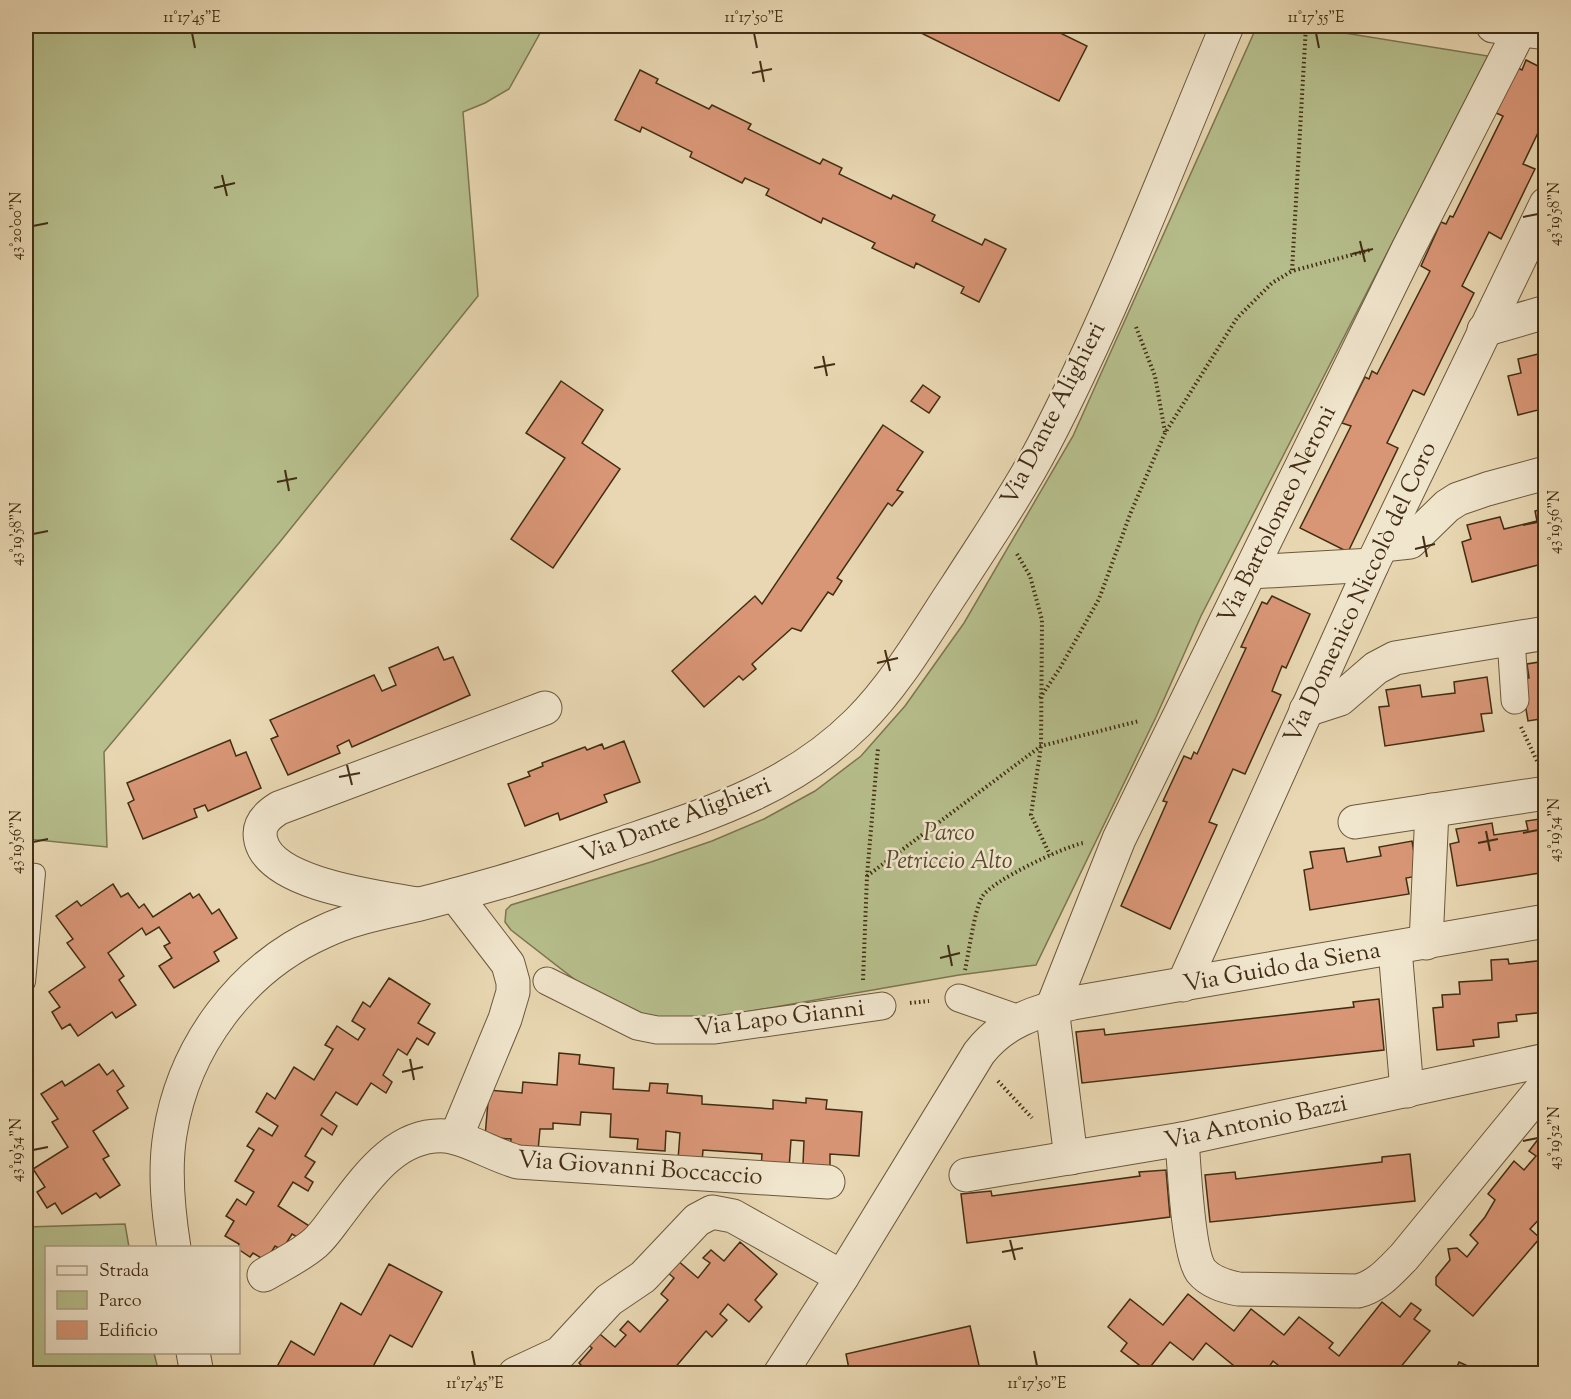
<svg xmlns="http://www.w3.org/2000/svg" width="1571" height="1399" font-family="'Sorts Mill Goudy',serif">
	<rect width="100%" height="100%" fill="#e8d7b2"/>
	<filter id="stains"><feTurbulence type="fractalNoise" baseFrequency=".00333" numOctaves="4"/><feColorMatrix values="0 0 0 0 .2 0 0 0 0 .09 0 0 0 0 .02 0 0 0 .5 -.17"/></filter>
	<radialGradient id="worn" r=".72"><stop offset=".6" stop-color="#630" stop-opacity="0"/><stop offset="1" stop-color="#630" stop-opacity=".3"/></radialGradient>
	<g fill="#b6be8c" stroke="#7c7650" stroke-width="1.5">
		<path d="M26,26H544L509,89L485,103L463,112L478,296L279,543L104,752L107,847L28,839L26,864Z"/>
		<path d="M1257,26H1301L1488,56L1201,616L1156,717L1036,965L959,975L700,1020H674L642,1014L578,982L511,930L505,922L506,910L511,905L651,862L712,841L764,819L815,791L861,756L905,706L964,623L1073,436Z"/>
		<path d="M125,1224L129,1247L46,1248V1352L154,1353L159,1373H26V1227Z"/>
	</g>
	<g fill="#d99677" stroke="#422e13" stroke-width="1.5">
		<path d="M907,26H1046L1087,46L1059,101Z"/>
		<path d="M1526,60L1546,70V116L1523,164L1535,169L1501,239L1489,232L1462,286L1474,293L1424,395L1413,390L1387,443L1398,448L1348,552L1300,528L1351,426L1342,423L1365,377L1369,379L1372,371L1377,374L1430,271L1421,266L1441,222L1446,224L1450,216L1453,217L1503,116L1494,112L1514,66L1522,70Z"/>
		<path d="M640,70L658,79L656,83L709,109L712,105L751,124L748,129L820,164L823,159L842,168L839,174L891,199L893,195L935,215L932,221L982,245L985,239L1006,249L979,302L961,293L964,287L916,263L914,268L872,248L875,243L823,218L821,223L766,195L769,189L745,178L742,183L690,157L692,152L642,127L640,132L615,120Z"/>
		<path d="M1546,352V408L1518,415L1508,376L1521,373L1518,359Z"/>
		<path d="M561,381L603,410L582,443L620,469L553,568L511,539L565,458L526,433Z"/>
		<path d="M923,385L940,397L929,413L911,401Z"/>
		<path d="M883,425L923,452L897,490L903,492L892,506L888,503L837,578L842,581L833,595L828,592L801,631L792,628L752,664L756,669L743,680L739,676L704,707L672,671L755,596L762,604Z"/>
		<path d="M1546,508V563L1472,582L1462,542L1471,539L1467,525L1500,517L1504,529L1537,521L1535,511Z"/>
		<path d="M1272,596L1310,614L1286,668L1282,666L1272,691L1281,695L1245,774L1233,769L1209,822L1217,825L1170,929L1121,906L1167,802L1163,801L1184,756L1191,759L1194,752L1197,754L1246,648L1241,647L1262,602L1267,604Z"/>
		<path d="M438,647L444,660L453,657L470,695L352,747L349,740L337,746L340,753L288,775L271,739L278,736L270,720L374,675L382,691L396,685L389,668Z"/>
		<path d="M1546,661V718L1528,721L1521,680L1529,678L1527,664Z"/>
		<path d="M1487,677L1492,713L1481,714L1484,731L1385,746L1379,707L1389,706L1386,690L1420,685L1422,697L1455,693L1454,682Z"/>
		<path d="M230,740L236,756L246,752L261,788L208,811L205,805L194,809L197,817L143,839L128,803L134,800L127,783Z"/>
		<path d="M624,741L640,782L604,795L607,802L560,820L558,813L525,826L508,784L530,776L528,772L543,766L542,763L585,747L587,750L602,744L604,749Z"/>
		<path d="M1546,818V872L1457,886L1450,844L1459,842L1456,829L1492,823L1494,835L1528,830L1526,821Z"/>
		<path d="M1412,841L1418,876L1406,878L1409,894L1310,910L1304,870L1313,868L1310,852L1344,848L1347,862L1381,856L1379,847Z"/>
		<path d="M113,884L121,897L128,893L139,908L144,904L153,917L190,893L193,898L199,894L212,914L219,909L237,938L214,952L219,961L174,988L159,966L172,958L164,946L170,943L159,927L146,935L142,928L108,953L124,976L119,980L136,1005L116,1018L112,1012L78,1036L70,1024L62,1029L52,1012L60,1007L49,992L85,967L67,943L73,939L56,916L77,901L81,906Z"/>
		<path d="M1508,959L1509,964L1546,960V1012L1516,1015L1517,1021L1498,1023L1499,1037L1473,1040L1474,1046L1437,1050L1433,1008L1443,1007L1442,995L1460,994L1459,982L1492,980L1491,960Z"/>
		<path d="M389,978L430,1004L418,1023L435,1033L428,1045L417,1038L407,1055L398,1049L383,1075L392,1082L386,1093L371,1083L357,1105L336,1092L321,1115L337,1126L332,1135L322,1128L305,1156L315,1162L305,1177L313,1182L308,1191L293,1182L278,1206L314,1229L306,1242L292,1234L282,1250L275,1246L266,1261L253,1253L250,1257L238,1249L239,1244L225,1236L234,1221L226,1216L237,1199L246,1205L254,1192L235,1181L254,1150L247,1146L259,1128L272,1136L278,1126L256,1112L267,1093L275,1099L294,1067L314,1080L333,1049L325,1045L337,1026L358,1040L365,1029L352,1021L363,1002L370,1007Z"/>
		<path d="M1379,999L1384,1050L1082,1083L1076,1032L1104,1029L1105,1035L1354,1007L1353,1002Z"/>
		<path d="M559,1053L580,1055L579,1064L614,1068L613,1089L649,1091L650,1083L668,1084L667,1093L702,1096V1104L773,1109V1100L806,1103V1098L827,1100L826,1109L862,1112L859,1156L830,1154V1166L803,1164L804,1141L791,1140L789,1169L761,1168L762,1154L703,1150L702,1162L678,1160L680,1133L666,1131L665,1151L637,1149L638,1139L610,1137L611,1114L581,1112L580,1125L553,1123V1129H540L538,1151L510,1149L511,1139L485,1137L489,1090L522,1093L523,1082L557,1085Z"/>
		<path d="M99,1064L107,1075L113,1070L124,1086L117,1091L128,1108L93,1131L109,1156L103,1159L120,1185L100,1198L96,1193L62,1214L55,1203L47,1208L37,1192L45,1187L33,1169L68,1147L52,1122L58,1119L41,1094L62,1081L65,1086Z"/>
		<path d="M1539,1138L1546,1142V1212L1530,1229L1540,1238L1473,1316L1436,1285V1277L1450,1260L1448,1249L1457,1248L1467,1257L1478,1243L1470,1235L1485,1217L1495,1200L1488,1194L1514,1161L1524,1170L1536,1156L1529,1151Z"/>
		<path d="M1410,1154L1415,1201L1210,1222L1205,1175L1235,1172L1236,1179L1382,1162V1157Z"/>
		<path d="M1166,1170L1170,1217L967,1243L961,1194L991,1191L992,1196L1140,1176L1139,1172Z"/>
		<path d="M740,1242L777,1274L755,1300L762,1307L749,1322L728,1304L720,1314L727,1320L712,1337L706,1331L673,1370L677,1374H581L585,1369L579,1363L592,1348L584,1341L594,1329L615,1347L626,1335L620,1330L628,1321L640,1332L668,1300L661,1294L674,1278L667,1272L677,1260L698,1278L710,1263L703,1258L711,1250L724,1261Z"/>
		<path d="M389,1264L442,1292L412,1347L390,1335L369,1374H273L291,1341L314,1355L341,1303L361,1315Z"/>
		<path d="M1188,1294L1234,1331L1251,1309L1284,1335L1299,1317L1333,1343L1329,1348L1339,1356L1382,1302L1400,1317L1411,1303L1421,1310L1414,1319L1430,1331L1395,1374H1289L1273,1361L1264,1374H1244L1206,1343L1193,1360L1170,1342L1147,1371L1121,1351L1127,1343L1108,1327L1130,1299L1163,1325Z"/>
		<path d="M970,1326L981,1374H850L846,1354Z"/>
		<path d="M1459,1362L1485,1374H1454Z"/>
	</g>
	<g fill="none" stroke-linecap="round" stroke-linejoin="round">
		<g stroke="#6c583b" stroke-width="20">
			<path id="service" d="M26,872L36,873L26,982"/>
		</g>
		<g stroke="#6c583b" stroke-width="29">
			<g id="pedestrian">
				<path d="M1511,639L1515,700"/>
				<path d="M547,981L637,1026L657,1030H715L882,1006"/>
				<path d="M959,998L1019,1019"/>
			</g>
		</g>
		<g stroke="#6c583b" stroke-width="35">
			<g id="minor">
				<path d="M1493,26L1546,33"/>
				<path d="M1484,330L1546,312"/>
				<path d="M1382,545L1410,542L1447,506L1458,499L1487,489L1546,473"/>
				<path d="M1250,572L1372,565"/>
				<path d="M1306,710L1340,699L1376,668L1395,658L1546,633"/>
				<path d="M1355,822L1546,793"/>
				<path d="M455,895L508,964L513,982V992L505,1019L456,1137"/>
				<path d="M417,904C379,897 272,885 261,841C257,825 266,816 279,808L545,708"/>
				<path d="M1426,943L1432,810"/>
				<path d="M1395,949L1407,1091"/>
				<path d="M1183,985L1372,565L1546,204"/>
				<path d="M1182,1139C1184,1166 1188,1253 1201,1271C1210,1282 1224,1286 1238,1289L1358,1291C1378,1286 1390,1271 1404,1257L1546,1084"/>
				<path d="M1071,1158L1052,1008L1119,839L1408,249L1522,26"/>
				<path d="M966,1175L1182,1139L1546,1060"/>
				<path d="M264,1275C281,1265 300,1256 315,1243C324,1235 331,1224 338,1215C365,1180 395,1133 445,1136C465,1137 495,1156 518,1162L828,1182"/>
				<path d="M515,1374L560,1353L609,1300L643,1277L697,1220L712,1212L733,1216L842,1277"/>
				<path d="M780,1374L842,1277L979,1053C1003,1022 1036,1011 1073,1003L1546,921"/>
			</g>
		</g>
		<g stroke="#6c583b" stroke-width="35">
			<g id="tertiary">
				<path d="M174,1248C168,1210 164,1171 170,1134C184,1046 242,968 323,932C352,918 385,912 416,905C444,898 473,890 501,882C546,869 590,854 635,839C718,811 795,785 858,722C897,683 926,632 956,587C986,540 1018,494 1044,444C1114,309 1168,166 1227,26"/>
				<path d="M193,1352L197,1374"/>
			</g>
		</g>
		<g stroke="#422e13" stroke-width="4" stroke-dasharray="1.5 3" stroke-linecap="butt">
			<path d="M1306,26L1292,271L1370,250"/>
			<path d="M1136,327L1155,376L1165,432"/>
			<path d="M1017,554L1030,576L1042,620L1041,746L1031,815L1050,855"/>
			<path d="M1040,698L1060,668L1099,599L1131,512L1165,433L1237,318L1272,283L1292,271"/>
			<path d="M1521,727L1537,761"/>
			<path d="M867,876L1041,746L1139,721"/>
			<path d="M965,970C969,952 974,912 982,897C991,881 1063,847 1083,843"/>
			<path d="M863,980L867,876L878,748"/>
			<path d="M910,1003L929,1001"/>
			<path d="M998,1081L1032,1118"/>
		</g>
		<use href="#service" stroke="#f0e5cd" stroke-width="18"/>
		<use href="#pedestrian" stroke="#f0e5cd" stroke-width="27"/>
		<use href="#minor" stroke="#f0e5cd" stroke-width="33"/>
		<use href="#tertiary" stroke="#f0e5cd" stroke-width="33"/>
	</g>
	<path fill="none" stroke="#422e13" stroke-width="2" d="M192,33L195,48M754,33L757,48M1316,33L1319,48M760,61L764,82M752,73L772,69M222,175L227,196M214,188L235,183M1523,217L1538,214M33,226L48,223M1360,241L1365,262M1352,254L1373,249M823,356L827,376M814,368L835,364M285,470L289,491M277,482L297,478M1523,525L1538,522M33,534L48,531M1423,536L1427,557M1415,549L1435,544M885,650L890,671M877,663L898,658M347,765L352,785M339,777L360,773M1486,831L1490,851M1523,833L1538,830M33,842L48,839M1478,843L1498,839M948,945L952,966M940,958L960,953M410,1059L414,1080M402,1072L423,1067M1523,1141L1538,1138M33,1150L48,1147M1010,1240L1015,1260M1002,1252L1023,1248M472,1351L475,1366M1034,1351L1037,1366"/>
	<g text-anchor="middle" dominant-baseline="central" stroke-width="5" stroke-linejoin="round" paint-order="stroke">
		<g font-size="24" fill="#422e13" stroke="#f0e5cd">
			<text transform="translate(1054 414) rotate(-63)">Via Dante Alighieri</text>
			<text transform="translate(1278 515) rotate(-64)">Via Bartolomeo Neroni</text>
			<text transform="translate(1361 593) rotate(-65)">Via Domenico Niccolò del Coro</text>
			<text transform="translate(676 821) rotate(-21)">Via Dante Alighieri</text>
			<text transform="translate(1282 968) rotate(-10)">Via Guido da Siena</text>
			<text transform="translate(780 1019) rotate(-7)">Via Lapo Gianni</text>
			<text transform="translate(1256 1123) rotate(-12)">Via Antonio Bazzi</text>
			<text transform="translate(640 1169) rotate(4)">Via Giovanni Boccaccio</text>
		</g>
		<g font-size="24" font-style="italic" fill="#594b2b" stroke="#f0e5cd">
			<text x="949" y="834">Parco<tspan x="949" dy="28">Petriccio Alto</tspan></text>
		</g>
	</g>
	<rect width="1571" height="1399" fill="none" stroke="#e8d7b2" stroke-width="66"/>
	<rect x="45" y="1246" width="195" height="108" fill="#f0e5cd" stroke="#aa9c83" stroke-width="1.5"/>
	<rect x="57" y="1266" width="30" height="9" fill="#f0e5cd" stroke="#aa9c83" stroke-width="1.5"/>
	<text x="99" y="1276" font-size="18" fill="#422e13">Strada</text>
	<rect x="57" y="1291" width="30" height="18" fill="#b6be8c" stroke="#aa9c83" stroke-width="1.5"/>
	<text x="99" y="1306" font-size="18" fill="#422e13">Parco</text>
	<rect x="57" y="1321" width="30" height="18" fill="#d99677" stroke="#aa9c83" stroke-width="1.5"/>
	<text x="99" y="1336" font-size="18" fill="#422e13">Edificio</text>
	<rect x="33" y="33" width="1505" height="1333" fill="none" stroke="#422e13" stroke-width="2"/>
	<g font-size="15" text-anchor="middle" fill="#422e13">
		<text x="192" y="22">11°17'45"E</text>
		<text x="754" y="22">11°17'50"E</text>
		<text x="1316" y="22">11°17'55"E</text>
		<text transform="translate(1554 214) rotate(-90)" y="5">43°19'58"N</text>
		<text transform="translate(16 226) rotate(-90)" y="5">43°20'00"N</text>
		<text transform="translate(1554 522) rotate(-90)" y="5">43°19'56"N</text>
		<text transform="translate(16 534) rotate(-90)" y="5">43°19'58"N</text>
		<text transform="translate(1554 830) rotate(-90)" y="5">43°19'54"N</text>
		<text transform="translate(16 842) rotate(-90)" y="5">43°19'56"N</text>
		<text transform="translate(1554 1138) rotate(-90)" y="5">43°19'52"N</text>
		<text transform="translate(16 1150) rotate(-90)" y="5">43°19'54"N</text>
		<text x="475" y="1388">11°17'45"E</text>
		<text x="1037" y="1388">11°17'50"E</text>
	</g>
	<rect width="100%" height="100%" filter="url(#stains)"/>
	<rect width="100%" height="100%" fill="url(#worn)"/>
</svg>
